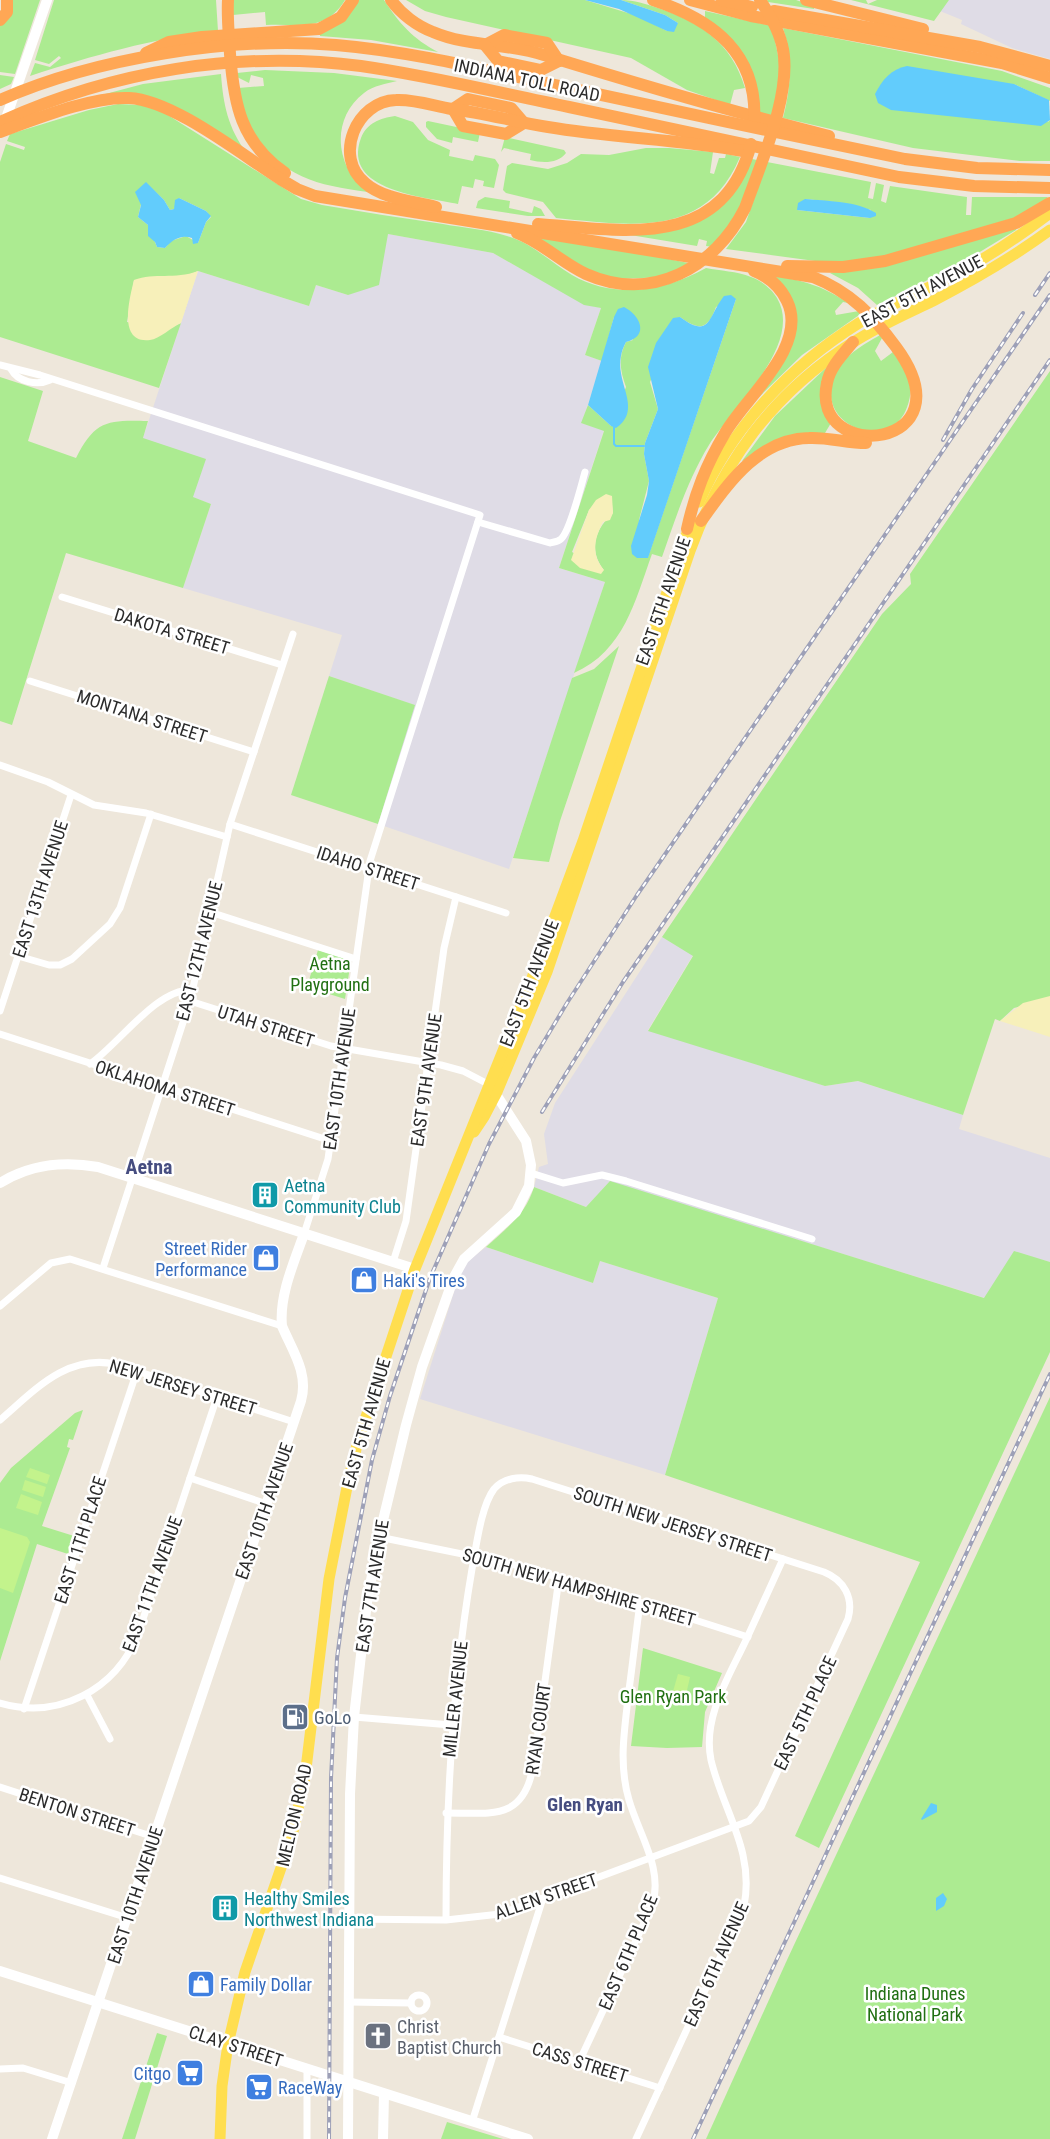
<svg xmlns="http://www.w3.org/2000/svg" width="1050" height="2139" font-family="'Roboto Condensed',sans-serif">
	<rect width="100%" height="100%" fill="#eee7db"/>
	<g fill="#dfdce6">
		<path d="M949,0H1050V59L1012,48L961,24L962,20L940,11Z"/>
		<path d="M388,234L493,253L584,304L601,308L585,355L602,361L582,423L604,430L559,568L605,582L509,869L378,824L414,705L329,676L342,635L183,588L211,504L192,497L143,438L198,271L309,306L316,285L348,295Z"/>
		<path d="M662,937L693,955L648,1030L825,1086L858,1081L963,1115L959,1129L1050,1158V1262L1014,1252L985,1298L610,1182L586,1207L534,1187L539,1167L548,1164L544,1134L555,1103Z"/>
		<path d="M486,1247L593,1283L600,1261L718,1298L665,1475L420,1399L460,1273L469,1260Z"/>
	</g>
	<g fill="#aceb91" fill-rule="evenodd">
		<path d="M10,0H40L15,74L0,72V24Z"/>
		<path d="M54,0H216L218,31C150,39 95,55 30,76L35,63L50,67L61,58L59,56L49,64L35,60Z"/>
		<path d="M233,0H345C325,33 298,23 266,25L265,12L233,15Z"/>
		<path d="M356,0H384C399,23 413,39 438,52L371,40L320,36V32Z"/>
		<path d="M406,0H585L638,16L667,31L678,23L665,15L621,0C635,0 645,4 658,8C700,22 732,43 745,88L734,90L730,105L687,90L631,58L446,17L425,11Z"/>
		<path d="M767,0H796L814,6V9L768,2Z"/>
		<path d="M851,0H866L868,4L877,0H949L934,21Z"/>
		<path d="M705,11L772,26L781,70L772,116L759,112L752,79L705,18Z"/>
		<path d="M783,28L1002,71L1050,88V101L1014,84L1048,122L1050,120V161H1020L913,148L783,118C791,88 793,58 783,28Z"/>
		<path d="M265,70L334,73L397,81C386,84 374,85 364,93C330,119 335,168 368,192C313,185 275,175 248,122C243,112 241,99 238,88L264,86L263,78L251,75L249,83L237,77V73Z"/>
		<path d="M221,74C223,103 228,129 247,153L167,104L79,101L143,84Z"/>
		<path d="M0,75L14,77L11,84L0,89Z"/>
		<path d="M118,104L141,105L163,112L301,199L322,205C362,212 403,218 443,224C464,228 486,229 507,236C532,243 550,262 572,275C615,300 665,291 706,268C720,271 737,271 751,277C760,280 772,289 777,298C804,344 733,407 709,445C688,479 675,520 662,557L652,554C635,601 624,651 574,673L605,582L559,568L604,431L581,423L588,405L611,426L626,387C620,371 618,357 626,342L633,340L614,317L602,361L585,355L601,308L584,305L493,253L388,234L379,285L348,295L316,285L309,306L198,271L184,277L134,280L127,322L168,329L181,323L159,388L0,337V162L6,144L24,150L25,147L7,141L10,134L89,110ZM146,183L164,200L170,210L174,209L179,198L206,211L211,217L206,222L198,243L186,236L171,241L165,248L157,247L148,225L138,217ZM736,299L648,557L637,558L639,520L649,481L644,454L645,443L658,409L650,382L680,317C699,331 708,330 716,307ZM611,496L613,513C595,529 588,550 604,570L572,552L589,510Z"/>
		<path d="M395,116L413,122L428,140L450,150L449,156L473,161L475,155L495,159L499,165L494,188L483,186L484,181L475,179L473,188L462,186L458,204C425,197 341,191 361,138C367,123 380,118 395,116Z"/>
		<path d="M428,121L480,132L478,142L453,137L452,143L437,139L426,127V122Z"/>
		<path d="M505,137L564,150L566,153C558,164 542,163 530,160L531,154L504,148L501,152Z"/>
		<path d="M646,148H669L713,152L710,173L714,174L719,158H725L726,154L740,157C705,240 629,225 556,218L543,202L506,193L503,190L507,166L512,163L548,169L567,163L581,154L609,155Z"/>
		<path d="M752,159L757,160L740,210L713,247L706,246L707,241L699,239L697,246L624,234L683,226L747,170Z"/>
		<path d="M767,162L871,182L868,198L873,199L876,183L884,185L881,201L886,203L890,186L967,197L966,215H971L972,197H1048L1038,206L1014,218L883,257L830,263L726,249L746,222ZM806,199L843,203L871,210L870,218L797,210Z"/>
		<path d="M485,197L510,201L509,208L532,213L534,206L541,209L545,216H528L476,208L478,201Z"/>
		<path d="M1017,227L1016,230L960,264L877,305L858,288L830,273Z"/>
		<path d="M536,237L649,255L693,264L665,277L619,279L590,272Z"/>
		<path d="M770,275C804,281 819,284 848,303L843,302L835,311L836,315L859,311L862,313L802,355L757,399L795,322Z"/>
		<path d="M880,335L882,338L875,351L881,361L893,352C898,360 908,372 910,381C912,392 909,405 904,414C884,448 827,428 831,389C832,384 832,378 834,374C843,356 863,345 880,335Z"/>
		<path d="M830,364C819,389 818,398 831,423L825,433L742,461L775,416Z"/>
		<path d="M1050,371V998L1014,1008L1000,1021L995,1019L963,1115L858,1081L825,1086L648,1031L693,956L662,937L882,614L911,584L910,574Z"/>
		<path d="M0,377L43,391L28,441L76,458C95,420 108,420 148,421L143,438L206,459L193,497L211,504L183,588L66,553L12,725L0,721Z"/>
		<path d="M619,646L560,821L549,862L513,858L572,678L594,669Z"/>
		<path d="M329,676L415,705L378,824L291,795Z"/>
		<path d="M318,950L351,960L345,999L307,987Z"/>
		<path d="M610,1181L984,1298L1014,1251L1050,1262V1352L819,1848L795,1836L920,1562L665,1475L718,1298L600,1261L593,1283L486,1247C506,1229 526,1214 534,1187L586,1207Z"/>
		<path d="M1050,1397V2139H706L787,1960Z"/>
		<path d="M83,1410L73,1440L69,1439L67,1447L70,1448L42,1526L74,1536L68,1554L37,1544L0,1661V1483L11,1468L75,1413Z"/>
		<path d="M643,1648L722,1673L705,1712L702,1747L667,1748L631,1746Z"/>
		<path d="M157,2033L167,2036L135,2139H122Z"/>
		<path d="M447,2122L503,2139H441Z"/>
	</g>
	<g fill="#f7f0ba">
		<path d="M198,271L181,323C172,327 159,339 150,340C117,344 130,297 134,280C155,272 174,280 198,271Z"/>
		<path d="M606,494L612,496L613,513L610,520L603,522C594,539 591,555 604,570L601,574L580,568L571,560L589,510L596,500Z"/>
		<path d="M1050,996V1037L1000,1021L1023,1003Z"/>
	</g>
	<g fill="#c3f38c">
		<path d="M30,1468L50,1475L47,1484L26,1477Z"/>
		<path d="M25,1480L46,1487L43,1497L22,1490Z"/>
		<path d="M21,1494L42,1502L38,1515L16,1508Z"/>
		<path d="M0,1528L27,1537L30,1542L13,1593L0,1588Z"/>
		<path d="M678,1674L690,1677L685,1699L672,1695Z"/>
	</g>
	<g fill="#62ccfc">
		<path d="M585,0H621L665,15L678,23L674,32L667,31L619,9Z"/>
		<path d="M907,66L1014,84L1049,100L1050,120L1041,126L891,110L878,103L875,94C882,80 891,69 907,66Z"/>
		<path d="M146,182L164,200L170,210L174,209L175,200L179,198L206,211L211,216L206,222L198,243L193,244L192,238C181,234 172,240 165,248L157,247L155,242L148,236V225L138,217L141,205L135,192Z"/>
		<path d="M805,199C827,201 857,201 876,213V216L870,218L797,210L798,203Z"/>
		<path d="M731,295L736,299L648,558H637L632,554L631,546L647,495L649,481L644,454L645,443L658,409L648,367L656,343L673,318L680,317C711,340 708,316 724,296Z"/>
		<path d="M624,307C640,315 650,336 626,342C621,351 619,362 621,373C624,393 638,413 616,428L611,426L588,405L614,317L618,309Z"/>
		<path d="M931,1803L937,1805V1812L922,1820L921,1819Z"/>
		<path d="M943,1893L947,1899L944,1906L936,1911V1898Z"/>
	</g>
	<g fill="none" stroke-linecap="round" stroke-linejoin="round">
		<path stroke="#62ccfc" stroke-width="2" d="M614,427V444L616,446H644"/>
		<g stroke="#fff" stroke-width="7">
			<path d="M0,365L40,375L480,515L370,861L328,1159L304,1234"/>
			<path d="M11,369C18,382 37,386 50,380"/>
			<path d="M478,522L550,543C553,542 558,542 561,539C570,531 581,486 585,472"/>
			<path d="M62,597L282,665"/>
			<path d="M30,681L254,752"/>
			<path d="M0,765L48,782L94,805L146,813L227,837"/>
			<path d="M230,824L506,913"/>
			<path d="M210,912L356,959"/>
			<path d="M18,956L49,965H60L72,959L110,924L120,908L151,814"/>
			<path d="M190,1001L331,1046L441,1065L463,1071L488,1084"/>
			<path d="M0,1011L71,795"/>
			<path d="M0,1034L331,1141"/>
			<path d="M90,1064C119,1044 157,988 192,990"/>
			<path d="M531,1173L563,1183L602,1175L626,1181L812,1239"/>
			<path d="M393,1262L406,1221L444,948L456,897"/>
			<path d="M103,1268L190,1001L230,824L293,634"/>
			<path d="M0,1306L51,1263L70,1259L282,1326"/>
			<path d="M0,1420C34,1391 66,1354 115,1364L294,1422"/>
			<path d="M190,1478L267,1504"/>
			<path d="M379,1537L511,1564L598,1589L748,1637"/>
			<path d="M87,1695L110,1739"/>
			<path d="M0,1703C58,1720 116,1690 138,1634L217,1397"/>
			<path d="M24,1709L137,1371"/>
			<path d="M354,1717L451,1725"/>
			<path d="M0,1787L154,1837"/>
			<path d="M446,1813C494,1813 525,1821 534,1762L559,1578"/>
			<path d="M0,1878L128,1918"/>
			<path d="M348,1919L446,1920L500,1914L749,1821L761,1807L848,1619C854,1598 844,1580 824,1572L532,1479C519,1476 504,1478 494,1489C481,1506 476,1548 472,1569C452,1686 446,1801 446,1920"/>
			<circle cx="419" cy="2003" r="8"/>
			<path d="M348,2002L411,2003"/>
			<path d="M499,2037L660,2088"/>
			<path d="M579,2062L652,1906C664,1869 639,1835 629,1800C618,1763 625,1727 629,1690C633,1661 636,1632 640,1603"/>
			<path d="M0,2069L23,2068L72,2083"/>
			<path d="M472,2122L543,1898"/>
			<path d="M307,2139V2069"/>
			<path d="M636,2139L744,1906C755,1851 723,1811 711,1760C702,1717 730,1675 747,1638C759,1612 771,1585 783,1559"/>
		</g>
		<g stroke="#fff" stroke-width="10">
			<path d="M4,124L47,0"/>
			<path d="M0,1183C31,1164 63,1161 98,1167L415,1269"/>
			<path d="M0,1971L528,2139"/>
			<path d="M52,2139L301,1401C309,1373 292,1350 282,1326C279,1296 294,1262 304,1234"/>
			<path d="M348,2139L350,1794L354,1717L367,1602L379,1537L406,1425L422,1367L454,1277L464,1259L516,1212L529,1186L531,1165L526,1141L492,1088"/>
			<path d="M383,2139L384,2094"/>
		</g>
		<g stroke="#ffde4f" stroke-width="11">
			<path d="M699,502C732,427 790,366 859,323C891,304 925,290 958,273C990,256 1021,235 1050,213"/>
			<path d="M474,1132L484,1117L497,1092L547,972L690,551C722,463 772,394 852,343C878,326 906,314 933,301C974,280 1013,257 1050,230"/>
			<path d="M220,2139L222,2086L228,2044L245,1972L292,1836L305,1777L329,1579L348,1482L358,1441L415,1269L529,986L583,841L691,521"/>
		</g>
		<g stroke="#ffa755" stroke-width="12">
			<path d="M228,0C227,18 229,36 230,54C234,105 241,142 285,173"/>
			<path d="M391,0C401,14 417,26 433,32C468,47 508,43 544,55C638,84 733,112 829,136"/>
			<path d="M653,0C714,20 759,54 754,124"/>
			<path d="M690,0L751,16L1002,63L1050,78"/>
			<path d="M722,0L752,7"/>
			<path d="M806,0L923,29"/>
			<path d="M774,11L980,47L1050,66"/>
			<path d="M0,20L7,12V0"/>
			<path d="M485,45L504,35L547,43L559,61"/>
			<path d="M485,45L498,61L541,70L559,61"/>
			<path d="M146,53L169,42L202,37L319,29L341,17L353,0"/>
			<path d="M0,100C95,58 232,36 336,45C419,52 501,74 583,91C690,114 798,137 905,159L977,168L1050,170"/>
			<path d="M453,109L463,126L506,134L524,123"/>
			<path d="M453,109L468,99L511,108L523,122"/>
			<path d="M0,122C112,71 238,50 361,66C431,76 500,93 569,107C679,130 789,153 899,177L974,186L1050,188"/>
			<path d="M0,132C36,119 92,96 129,98C173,100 242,155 280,179L297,189L315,196L813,277C851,292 873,316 896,347C972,450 809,465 827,383C830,367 843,354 853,342"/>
			<path d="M436,207C413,201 383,199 365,183C333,157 356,101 396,100C415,99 434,106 452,109C484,113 516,122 548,127C613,138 678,139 743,151"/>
			<path d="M538,224C622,230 723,252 751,144"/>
			<path d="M517,233C543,243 562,263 586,274C651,303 715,268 745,208C760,165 794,90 782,45C778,28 769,14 760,0"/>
			<path d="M787,266L843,267L885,261L1016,223L1050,203"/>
			<path d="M701,521C728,484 758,439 809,438C828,437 847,443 866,443"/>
			<path d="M687,529C695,493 706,465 725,433C746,397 809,346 787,301C780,286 769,277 754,271"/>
		</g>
		<g stroke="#9da0b7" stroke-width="4">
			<g id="rail">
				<path d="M1035,295L1050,273"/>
				<path d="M943,440L972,389L1023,313"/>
				<path d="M542,1112L623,982L1050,360"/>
				<path d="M329,2139L331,1778L337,1658L345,1598L372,1460L390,1396L430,1278L489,1144L534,1058L567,1003L637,895L1050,295"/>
				<path d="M693,2139L1050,1374"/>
			</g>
		</g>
		<use href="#rail" stroke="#fff" stroke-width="2" stroke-dasharray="5.5" stroke-linecap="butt"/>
	</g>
	<defs>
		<g id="building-square" transform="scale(1.4375)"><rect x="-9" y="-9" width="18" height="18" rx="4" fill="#0f9aa8" stroke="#fff"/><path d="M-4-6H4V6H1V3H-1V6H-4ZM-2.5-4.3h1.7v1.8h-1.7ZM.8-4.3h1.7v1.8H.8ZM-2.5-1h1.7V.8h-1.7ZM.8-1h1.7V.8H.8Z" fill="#fff"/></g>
		<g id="shop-square" transform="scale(1.4375)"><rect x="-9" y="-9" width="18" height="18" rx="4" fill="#3f7fe0" stroke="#fff"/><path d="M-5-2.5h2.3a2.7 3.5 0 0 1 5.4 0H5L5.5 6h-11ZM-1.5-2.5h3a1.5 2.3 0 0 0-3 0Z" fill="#fff"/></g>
		<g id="fuel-square" transform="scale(1.4375)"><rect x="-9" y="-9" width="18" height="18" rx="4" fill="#5c6f8a" stroke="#fff"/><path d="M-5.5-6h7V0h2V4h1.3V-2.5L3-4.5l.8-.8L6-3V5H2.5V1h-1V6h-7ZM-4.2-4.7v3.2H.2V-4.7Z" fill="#fff"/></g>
		<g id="church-square" transform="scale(1.4375)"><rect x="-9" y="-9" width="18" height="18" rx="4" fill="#6b7280" stroke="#fff"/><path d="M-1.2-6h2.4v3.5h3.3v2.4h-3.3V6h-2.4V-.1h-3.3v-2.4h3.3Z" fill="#fff"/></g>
		<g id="supermarket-square" transform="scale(1.4375)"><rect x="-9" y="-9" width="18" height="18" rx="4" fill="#3f7fe0" stroke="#fff"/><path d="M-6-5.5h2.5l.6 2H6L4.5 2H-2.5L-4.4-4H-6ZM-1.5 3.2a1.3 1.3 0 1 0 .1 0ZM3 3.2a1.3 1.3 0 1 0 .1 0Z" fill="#fff"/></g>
	</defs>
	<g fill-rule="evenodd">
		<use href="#building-square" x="265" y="1195"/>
		<use href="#shop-square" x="266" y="1258"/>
		<use href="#shop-square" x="364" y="1280"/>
		<use href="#fuel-square" x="295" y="1717"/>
		<use href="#building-square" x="225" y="1908"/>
		<use href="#shop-square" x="201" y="1984"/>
		<use href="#church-square" x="378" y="2036"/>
		<use href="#supermarket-square" x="190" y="2073"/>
		<use href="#supermarket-square" x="259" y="2087"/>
	</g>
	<g text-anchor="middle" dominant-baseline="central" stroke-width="5" stroke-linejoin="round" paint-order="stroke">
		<g font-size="18" fill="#2b2b2b" stroke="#fff">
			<text transform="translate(527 80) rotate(12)">INDIANA TOLL ROAD</text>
			<text transform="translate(922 291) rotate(-28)">EAST 5TH AVENUE</text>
			<text transform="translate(663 601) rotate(-71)">EAST 5TH AVENUE</text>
			<text transform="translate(172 631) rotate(17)">DAKOTA STREET</text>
			<text transform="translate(142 716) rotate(18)">MONTANA STREET</text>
			<text transform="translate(368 868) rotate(18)">IDAHO STREET</text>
			<text transform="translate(40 889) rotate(-72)">EAST 13TH AVENUE</text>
			<text transform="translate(199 951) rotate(-76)">EAST 12TH AVENUE</text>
			<text transform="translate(529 983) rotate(-69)">EAST 5TH AVENUE</text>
			<text transform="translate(266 1026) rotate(18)">UTAH STREET</text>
			<text transform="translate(339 1079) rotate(-82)">EAST 10TH AVENUE</text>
			<text transform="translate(426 1080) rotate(-82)">EAST 9TH AVENUE</text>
			<text transform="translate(165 1088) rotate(18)">OKLAHOMA STREET</text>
			<text transform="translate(183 1387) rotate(17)">NEW JERSEY STREET</text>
			<text transform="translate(366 1423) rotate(-74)">EAST 5TH AVENUE</text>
			<text transform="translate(264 1511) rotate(-71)">EAST 10TH AVENUE</text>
			<text transform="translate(673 1524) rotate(18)">SOUTH NEW JERSEY STREET</text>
			<text transform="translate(80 1540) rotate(-72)">EAST 11TH PLACE</text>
			<text transform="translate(152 1584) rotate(-70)">EAST 11TH AVENUE</text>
			<text transform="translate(372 1586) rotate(-81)">EAST 7TH AVENUE</text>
			<text transform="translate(579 1587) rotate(16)">SOUTH NEW HAMPSHIRE STREET</text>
			<text transform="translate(455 1699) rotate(-84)">MILLER AVENUE</text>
			<text transform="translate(805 1713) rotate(-65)">EAST 5TH PLACE</text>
			<text transform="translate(538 1729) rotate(-82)">RYAN COURT</text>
			<text transform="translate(77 1812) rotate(18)">BENTON STREET</text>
			<text transform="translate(294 1815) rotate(-77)">MELTON ROAD</text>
			<text transform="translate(135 1895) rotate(-72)">EAST 10TH AVENUE</text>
			<text transform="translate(546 1896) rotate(-19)">ALLEN STREET</text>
			<text transform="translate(628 1952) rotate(-67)">EAST 6TH PLACE</text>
			<text transform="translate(716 1964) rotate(-66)">EAST 6TH AVENUE</text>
			<text transform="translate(236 2046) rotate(18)">CLAY STREET</text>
			<text transform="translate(580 2062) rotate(17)">CASS STREET</text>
		</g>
		<g font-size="18" fill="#217012" stroke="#fff">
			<text x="330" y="963">Aetna<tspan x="330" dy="21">Playground</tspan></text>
			<text x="673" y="1696">Glen Ryan Park</text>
			<text x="915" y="1993">Indiana Dunes<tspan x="915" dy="21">National Park</tspan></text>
		</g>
		<g font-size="18" fill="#0d838f" stroke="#fff" text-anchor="start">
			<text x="284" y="1185">Aetna<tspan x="284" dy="21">Community Club</tspan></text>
			<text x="244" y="1898">Healthy Smiles<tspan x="244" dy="21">Northwest Indiana</tspan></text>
		</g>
		<g font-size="18" fill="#366cbe" stroke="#fff" text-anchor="start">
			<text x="247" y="1248" text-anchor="end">Street Rider<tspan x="247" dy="21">Performance</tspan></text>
			<text x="383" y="1280">Haki's Tires</text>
			<text x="220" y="1984">Family Dollar</text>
			<text x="171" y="2073" text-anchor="end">Citgo</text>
			<text x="278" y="2087">RaceWay</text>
		</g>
		<g font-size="18" fill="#4e5e75" stroke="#fff" text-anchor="start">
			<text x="314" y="1717">GoLo</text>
		</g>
		<g font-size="18" fill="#5b616d" stroke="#fff" text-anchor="start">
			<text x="397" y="2026">Christ<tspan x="397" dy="21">Baptist Church</tspan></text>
		</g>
		<g font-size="19" font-weight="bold" fill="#464d80" stroke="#fff">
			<text x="585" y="1804">Glen Ryan</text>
		</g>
		<g font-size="20" font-weight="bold" fill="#464d80" stroke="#fff">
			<text x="149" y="1167">Aetna</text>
		</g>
	</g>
</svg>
